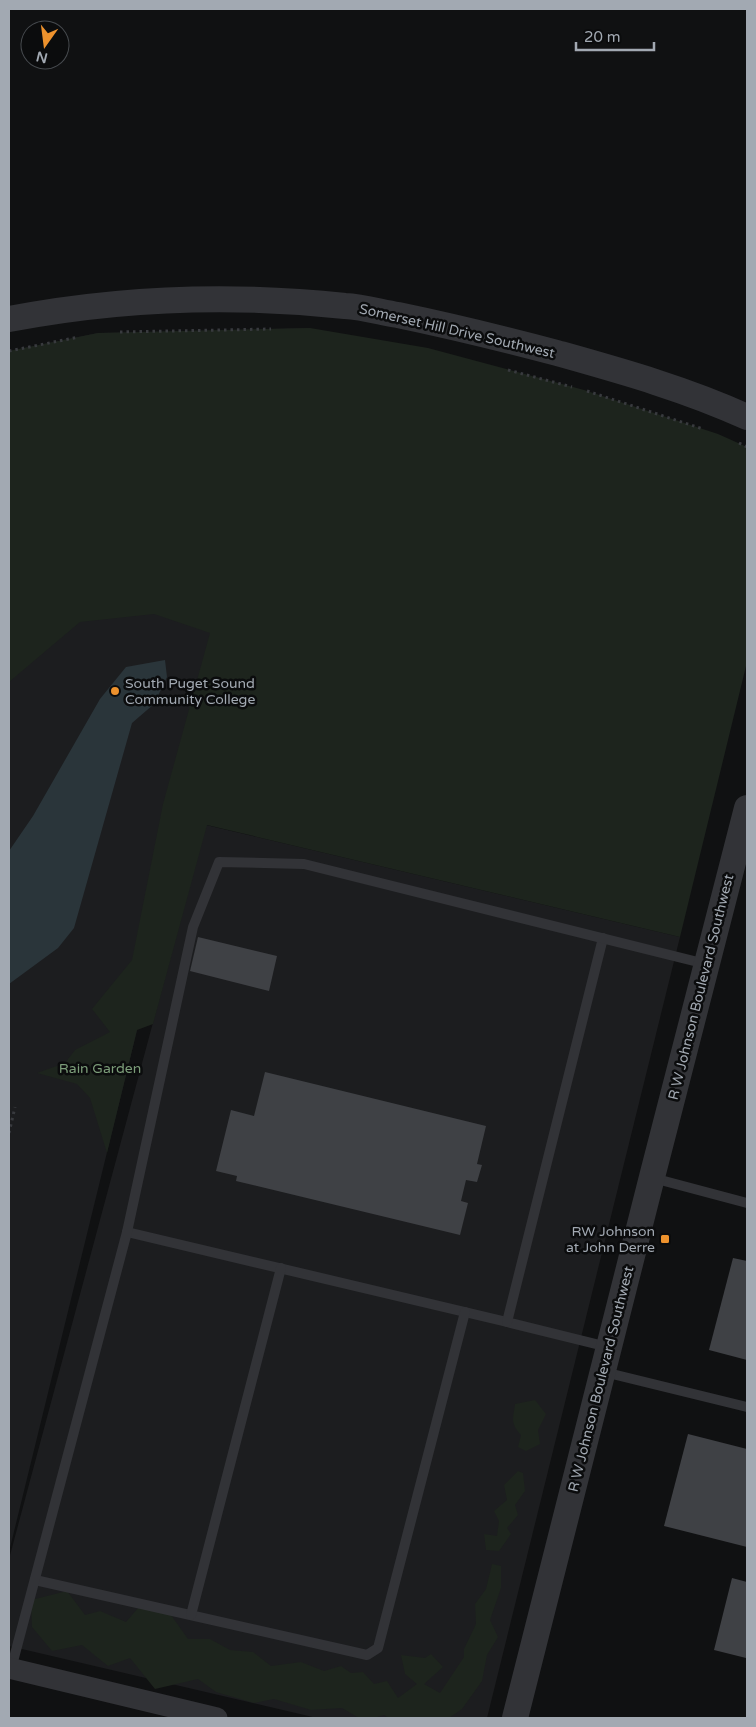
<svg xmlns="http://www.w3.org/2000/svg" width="756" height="1727" font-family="'Varela Round',sans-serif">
	<rect width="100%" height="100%" fill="#101112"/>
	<g fill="#1c1d1f">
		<path d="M310,328L137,1030L9,1552V351L98,333Z"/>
		<path d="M206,825L680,937L487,1718H317L9,1646V1559Z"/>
	</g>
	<g fill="#1d241d">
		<path d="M310,328L428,348L584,390L718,434L747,447V662L680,937L207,825L153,1024L137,1030L107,1153L90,1098L77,1084L37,1073L65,1063L75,1050L110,1032L92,1009L132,960L163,804L210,633L154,614L80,622L9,682V351L98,333Z"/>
		<path d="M535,1400L546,1414L538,1430L540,1444L526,1451L518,1447L521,1435C510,1423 513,1419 515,1404Z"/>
		<path d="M518,1471L523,1473L525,1491L515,1505L518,1515L507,1528L511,1534L499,1551L486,1550L484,1534L497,1536L499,1521L494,1511L507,1500L504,1485Z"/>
		<path d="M492,1564L501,1566V1588L490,1620L498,1637L487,1655L482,1681L462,1709L449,1718H389L384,1715L374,1718H359L342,1708L311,1710L274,1699L254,1703L216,1692L198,1679L155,1689L130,1658L108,1666L82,1645L52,1651L32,1627L31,1600L67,1591L85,1615L100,1611L126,1622L138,1608H166L188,1639H210L230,1650L253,1652L271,1666L301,1662L324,1671L341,1666L351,1673L363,1672L374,1684L387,1681L398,1698L417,1684L405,1674L401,1655L425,1658L431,1654L443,1667L424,1684L440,1693L464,1657V1649L476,1624L475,1604L486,1589Z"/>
	</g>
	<path fill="#2a353a" d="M165,660L167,677L154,704L132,723L74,928L58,948L9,984V851L33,816L100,699L126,667Z"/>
	<g fill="#3f4145">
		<path d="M198,937L277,956L269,991L190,971Z"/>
		<path d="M265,1072L486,1126L477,1164L482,1165L477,1182L466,1180L461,1201L468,1203L460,1235L236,1181L237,1176L216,1171L231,1110L254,1116Z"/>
		<path d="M733,1258L747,1261V1360L709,1350Z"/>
		<path d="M688,1434L747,1449V1547L664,1526Z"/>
		<path d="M732,1578L747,1582V1652L746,1658L714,1650Z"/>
	</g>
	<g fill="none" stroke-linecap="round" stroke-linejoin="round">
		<g stroke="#383a3e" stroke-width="3" stroke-dasharray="2.5 4" stroke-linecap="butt">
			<path d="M120,332L271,329"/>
			<path d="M9,351L79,337"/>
			<path d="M508,370L572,387"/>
			<path d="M587,391L703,429"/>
			<path d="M739,443L747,447"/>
			<path d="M9,1133L15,1107"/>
		</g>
		<g stroke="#323337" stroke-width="10">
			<path d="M653,1178L747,1203"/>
			<path d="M127,1232L507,1322L608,1347"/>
			<path d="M507,1322L603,938"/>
			<path d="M604,1372L747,1407"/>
			<path d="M35,1580L367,1655L378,1648L465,1312"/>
			<path d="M191,1615L281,1268"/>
			<path d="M11,1669L127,1232L193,927L219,862L304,864L706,964"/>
		</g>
		<path stroke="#323337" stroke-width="21" d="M9,1668L217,1718"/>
		<g stroke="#323337" stroke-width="26">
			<path d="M9,319C119,298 234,294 345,306C363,307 380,312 398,315C451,326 504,339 557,353C621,371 686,389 747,417"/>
			<path d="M515,1718L652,1177L747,808"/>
		</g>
	</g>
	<g fill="#ed922d" stroke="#0b0c0d" stroke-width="2">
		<circle cx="115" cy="691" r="5"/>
		<rect x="660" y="1234" width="10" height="10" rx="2.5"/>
	</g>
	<g text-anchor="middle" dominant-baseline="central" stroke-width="5" stroke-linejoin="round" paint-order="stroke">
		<g font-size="14" fill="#a2a9b2" stroke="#0b0c0d">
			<text transform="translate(457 331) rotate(13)">Somerset Hill Drive Southwest</text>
			<text transform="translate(701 987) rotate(-76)">R W Johnson Boulevard Southwest</text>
			<text transform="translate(601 1379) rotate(-76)">R W Johnson Boulevard Southwest</text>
		</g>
		<g font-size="14" fill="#a2a9b2" stroke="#0b0c0d" text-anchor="start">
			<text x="125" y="683">South Puget Sound<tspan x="125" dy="16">Community College</tspan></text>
			<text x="655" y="1231" text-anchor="end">RW Johnson<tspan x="655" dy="16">at John Derre</tspan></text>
		</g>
		<g font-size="14" fill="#7c9d79" stroke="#0b0c0d">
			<text x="100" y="1068">Rain Garden</text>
		</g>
	</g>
	<rect width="756" height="1727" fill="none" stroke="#a2a9b2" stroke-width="20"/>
	<g transform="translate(45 45) rotate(194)"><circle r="24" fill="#0b0c0d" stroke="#474b4f"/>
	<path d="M0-4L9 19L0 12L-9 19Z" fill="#ed922d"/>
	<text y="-8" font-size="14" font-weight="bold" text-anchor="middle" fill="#a2a9b2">N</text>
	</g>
	<path d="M576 42v8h78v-8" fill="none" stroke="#a2a9b2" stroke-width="2.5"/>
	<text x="584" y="42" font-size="15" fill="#a2a9b2" stroke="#0b0c0d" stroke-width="4" paint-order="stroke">20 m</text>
</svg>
